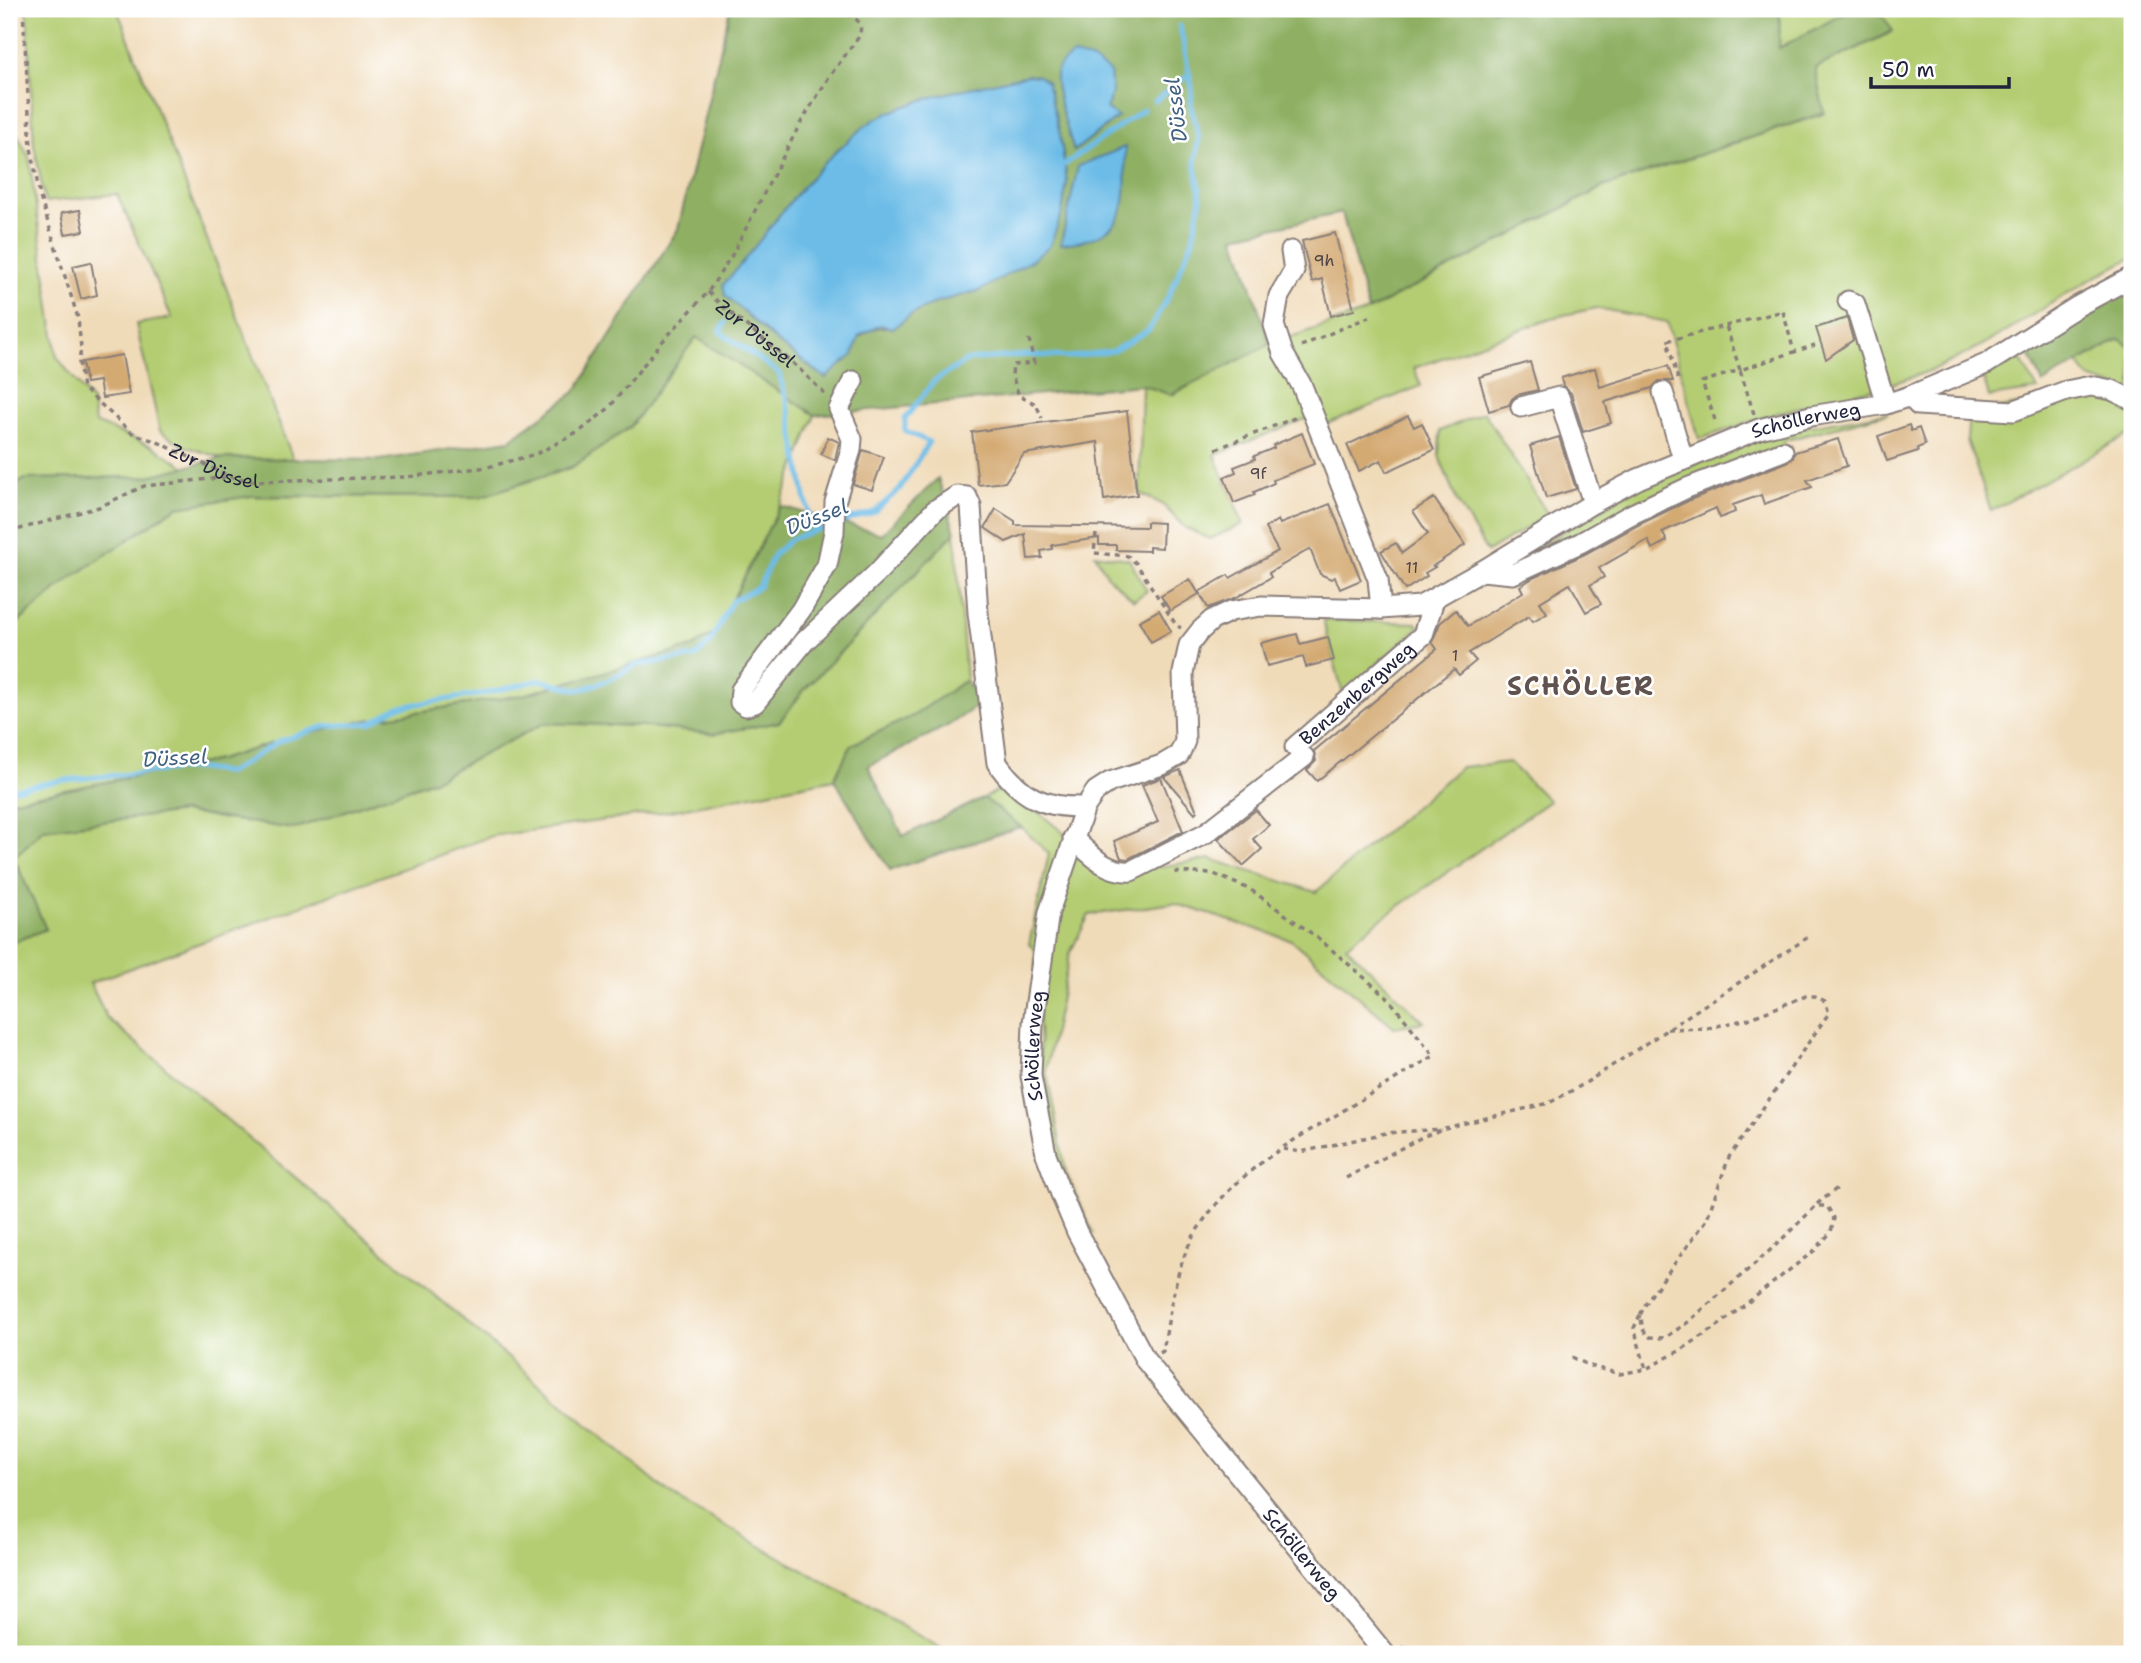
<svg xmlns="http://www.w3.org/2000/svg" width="2141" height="1663" font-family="'Shantell Sans',sans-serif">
	<rect width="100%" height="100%" fill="#fff"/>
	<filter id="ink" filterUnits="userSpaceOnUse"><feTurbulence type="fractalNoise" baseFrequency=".0143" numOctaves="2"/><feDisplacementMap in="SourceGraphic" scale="14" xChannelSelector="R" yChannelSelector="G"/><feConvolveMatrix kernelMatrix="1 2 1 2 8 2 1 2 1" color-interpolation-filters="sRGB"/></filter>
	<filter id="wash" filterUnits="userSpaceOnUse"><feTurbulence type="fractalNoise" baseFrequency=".00686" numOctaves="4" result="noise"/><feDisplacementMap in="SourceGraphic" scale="28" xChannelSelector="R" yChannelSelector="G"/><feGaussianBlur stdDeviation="1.57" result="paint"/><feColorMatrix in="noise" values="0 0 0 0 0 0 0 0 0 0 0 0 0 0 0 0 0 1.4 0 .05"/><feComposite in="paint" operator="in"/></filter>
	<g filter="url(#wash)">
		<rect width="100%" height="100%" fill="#f0dbb9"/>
		<g fill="#b4cd72" stroke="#6b7856" stroke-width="2">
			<path d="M27,9H117L293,459L222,458L184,446L160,431L136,324L172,318L117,194L45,202L34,145Z"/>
			<path d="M1780,9H1853L1779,48Z"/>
			<path d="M1878,9H2132V258C2066,289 2009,335 1943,365C1892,388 1837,396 1785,411C1756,419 1728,430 1699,439L1667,322L1597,308L1559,316L1414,368L1421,386L1324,425L1305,419L1215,455L1243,524L1210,539L1185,528L1162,504L1139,493L1142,385L1172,395L1270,344L1368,311L1603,187L1823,114L1815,68L1892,32Z"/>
			<path d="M17,134L29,157L57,357L92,402L95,423L152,446L186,467L145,477L26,479L9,488V206Z"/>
			<path d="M696,337L815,415L780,506L717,631L693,647L523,695L349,723L289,738L219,760L9,801V630L68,580L177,507L251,496L479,497L574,467L630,427Z"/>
			<path d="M2119,339L2132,348V392L2089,378L2078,363Z"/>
			<path d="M2020,359L2038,390L1989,397L1983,377Z"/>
			<path d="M2092,393L2132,408V440L2128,435L1991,511L1967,440L1969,413Z"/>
			<path d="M1484,412L1548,515L1487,552L1456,499L1439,456L1440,431Z"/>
			<path d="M1888,413L1783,441L1785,445L1634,507L1502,569L1639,486L1773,432Z"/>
			<path d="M955,532L966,680L913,716L851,745L834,779L670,811L492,836L90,983L107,1018L669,1494L951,1654H9V944L45,929L14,858L43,829L182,812L294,829L436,779L544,723L642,726L713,734L779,722L805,689Z"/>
			<path d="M1095,554L1129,559L1147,591L1134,600L1109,578Z"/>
			<path d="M1323,620L1417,623L1419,627L1343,694Z"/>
			<path d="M1509,762L1549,801L1378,921L1346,946L1424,1022L1394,1027L1291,940L1174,903L1089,915L1070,953L1046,1070L1066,1173L1093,1233H1085L1059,1176L1043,1109L1035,950L1029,944L1049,854L1021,827L984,798L1006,786L1097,860L1131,871L1210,859L1316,892L1461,767Z"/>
		</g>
		<g fill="#8fb064" stroke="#586950" stroke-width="2" fill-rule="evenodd">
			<path d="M730,9H1780L1779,48L1853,9H1878L1893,31L1815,68L1824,113L1603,187L1368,311L1342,213L1235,236L1270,344L1171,395L1142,385L815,415L696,337L630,427L574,466L479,497L251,496L177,507L68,580L9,630V488L26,479L145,477L222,458L380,460L510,440L575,392L678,229ZM1028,75L1039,76L1047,82L1060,134L1067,183L1061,213L1055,228L981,290L937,302L910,315L894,328C861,321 844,355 825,378L777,342L725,295L776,219L839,148L917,102ZM1057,88L1112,92L1106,109L1074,151Z"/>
			<path d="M2132,289V348L2119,339L2043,383L2027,350Z"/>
			<path d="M938,478L955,532L805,689L779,722L713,734L642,726L544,723L436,779L294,829L182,812L43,829L14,858L46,929L9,944V801L219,760L289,738L349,723L523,695L693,647L717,631L780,506L882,534Z"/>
			<path d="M966,680L980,704L949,725L868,766L903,836L984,798L1021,827L890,870L834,779L851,745L913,716Z"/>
		</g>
		<g fill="#6cbce7" stroke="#476f91" stroke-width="2">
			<path d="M1073,55L1091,59L1110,72L1112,93L1106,109L1118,117L1074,151C1069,135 1054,90 1056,75C1057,65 1065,60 1073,55Z"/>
			<path d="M1028,75L1039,76L1047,82L1060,134L1067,183L1062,213L1050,246L1032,260L981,290L937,302L910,315L894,328L880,325L859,336L853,355L826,378L777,342L725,295L723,285C765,238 800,181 849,140C857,133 865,125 874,120C921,95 977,87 1028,75Z"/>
			<path d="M1125,147C1126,207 1132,237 1061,244L1078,166Z"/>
		</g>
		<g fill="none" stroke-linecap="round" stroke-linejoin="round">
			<g stroke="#6cbce7" stroke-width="5">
				<path d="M1155,101L1189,75"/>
				<path d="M1059,166L1064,165L1143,110"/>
				<path d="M725,323L720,332L779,373L790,413L805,497L814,531"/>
				<path d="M839,523L874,512L900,489L929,442L905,431V419L934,381L968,360L1026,355L1071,357L1113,351L1149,330L1169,295L1192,242L1201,199L1195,161L1199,137L1191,107L1192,88L1180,26"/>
				<path d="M9,790L65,780L195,768L229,773L279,741L326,726L370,723L398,707L482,694L540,680L579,690L609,680L636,665L695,657L710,643L732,601L759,587L774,554L791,539L829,526"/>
			</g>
		</g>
		<g id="blocks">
			<g fill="#d4aa73">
				<path d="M80,210L84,231L65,234L61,213Z"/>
				<path d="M1335,233L1354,310L1331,316L1322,279L1312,282L1302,241Z"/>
				<path d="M91,262L97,295L81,299L73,266Z"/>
				<path d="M1847,318L1853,340L1826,359L1816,328Z"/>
				<path d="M122,355L129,394L102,398L99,381L86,383L82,362Z"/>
				<path d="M1530,362L1538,390L1517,395L1512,399L1509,405L1489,411L1479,377Z"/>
				<path d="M1668,366L1673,381H1659L1652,388L1605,402L1611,423L1583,432L1571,393L1563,386L1561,378L1595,368L1600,387Z"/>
				<path d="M1127,411L1137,495L1104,500L1098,442L1024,454L1005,482L978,485L972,432Z"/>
				<path d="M1408,416L1414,427L1422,423L1434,450L1386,472L1381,460L1359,471L1347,445Z"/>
				<path d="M1909,425L1911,431L1919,428L1925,445L1917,448L1918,451L1887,461L1878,436Z"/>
				<path d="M1302,433L1314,464L1273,480L1274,483L1254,492L1255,495L1234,503L1224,477L1236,472L1234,467L1255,459L1254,456L1274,448L1273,445Z"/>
				<path d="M828,437L839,442L835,460L821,454Z"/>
				<path d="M1559,437L1576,489L1546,498L1530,446Z"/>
				<path d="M1838,439L1847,466L1807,480L1812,487L1764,504L1761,495L1733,505L1735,512L1720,518L1716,508L1662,532L1667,541L1652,549L1648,540L1599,568L1604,577L1590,585L1601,604L1586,612L1570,584L1540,602L1547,613L1533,621L1529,616L1469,653L1476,661L1459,675L1454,669L1317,781L1307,770L1316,761L1314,751L1437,649L1432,642L1440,623L1456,610L1468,626L1523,592L1520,586L1533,578L1585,554L1636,526L1692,499L1787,462L1793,458L1795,452Z"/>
				<path d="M863,450L884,457L872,490L853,484Z"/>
				<path d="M1434,498L1465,545L1433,566L1435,567L1425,573L1427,576L1405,590L1381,551L1396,543L1402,553L1428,534L1413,511Z"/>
				<path d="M1330,504L1361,580L1340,589L1335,577L1331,579L1320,574L1310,549L1269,573L1271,577L1235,598L1208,608L1199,592L1228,575L1230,578L1278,551L1265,528L1278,520L1280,524Z"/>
				<path d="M996,509L1015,521V525L1147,527V522L1163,523L1162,548L1149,547V551L1116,550V545H1099V538L1052,545V549L1041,551L1042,558L1028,559L1025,534L1006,542L985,528Z"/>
				<path d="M1190,579L1199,594L1170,611L1161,596Z"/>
				<path d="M1159,610L1171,631L1151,642L1139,621Z"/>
				<path d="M1297,634L1300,644L1328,637L1334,660L1306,667L1303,657L1267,666L1261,643Z"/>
				<path d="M1180,770L1197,811L1195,813L1164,777Z"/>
				<path d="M1161,778L1183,831L1128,859L1121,858L1114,841L1158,822L1142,785Z"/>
				<path d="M1256,810L1269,825L1253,839L1262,849L1243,866L1218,839Z"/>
			</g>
		</g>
	</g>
	<g filter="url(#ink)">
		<use href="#blocks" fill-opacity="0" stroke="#897e7a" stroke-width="2"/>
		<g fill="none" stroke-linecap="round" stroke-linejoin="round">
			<g stroke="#897e7a" stroke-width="23">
				<g id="minor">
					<path d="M1291,251L1294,271L1279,296L1274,325L1283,353L1302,386L1378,579L1381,609"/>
					<path d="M1848,301L1855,304L1886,404"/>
					<path d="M853,381L839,409L852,439L851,450L835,502L834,532L827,565L801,610L741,690L740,702L746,706L755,703L805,641L877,573L935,510L957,496L967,497L971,506L978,613L997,763C1021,797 1043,808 1085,807"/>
					<path d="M1663,392L1683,459"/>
					<path d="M1910,396L1918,405L2013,411L2066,391L2091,386L2112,390L2132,400"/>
					<path d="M1521,407L1559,397L1593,503"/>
					<path d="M1482,571L1513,574L1580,543L1630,515L1687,488L1783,451"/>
					<path id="s3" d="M1295,747L1423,635L1434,600"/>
					<path d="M1073,838C1090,854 1106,873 1131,871L1206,833L1304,757"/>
					<path id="s4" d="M1385,1654L1146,1361L1077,1232L1061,1194L1046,1154L1031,1076L1033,1023L1049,912L1085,807L1096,791L1110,782L1162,765L1179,755L1185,741L1183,673L1189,645L1200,631L1212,620L1231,611L1261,606L1381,609L1420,606L1482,571L1593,503L1638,479L1759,429L1811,416L1886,404L1910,396L1986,364L2078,306L2132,277"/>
				</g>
			</g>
			<g stroke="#897e7a" stroke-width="3.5" stroke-dasharray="5 5" stroke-linecap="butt">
				<path id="s1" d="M23,9L31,148L40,197L78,318L81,348L79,362L83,388L132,433L160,443L231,477L254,481L406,477L488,467L536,454L579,432L609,408L661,343L708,292L732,255L800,124L829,77L858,38C870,14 836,11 821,9"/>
				<path d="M764,9H783"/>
				<path id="s2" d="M708,292L722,306L793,363L825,394"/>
				<path d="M1029,339L1034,363L1013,365L1012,375L1019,396L1036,404L1042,418"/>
				<path d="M1301,346L1373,315"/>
				<path d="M1678,379L1667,341L1783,311L1794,352L1815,345"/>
				<path d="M1754,414L1740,370L1794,352"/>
				<path d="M1715,420L1702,382L1740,370L1726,326"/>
				<path d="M1216,449L1297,417"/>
				<path d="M9,532L99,507L144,486L229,477"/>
				<path d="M1096,534L1094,553L1128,556L1136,563L1176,625L1181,628"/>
				<path d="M1283,1149L1301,1152L1386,1133L1441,1129"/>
				<path d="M1346,1178L1422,1137L1445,1128L1549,1103L1584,1084L1810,936"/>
				<path d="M1817,1204L1840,1186"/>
				<path d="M1640,1315L1634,1328L1646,1369"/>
				<path d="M1160,1353L1163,1351C1170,1313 1174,1272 1193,1237C1226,1180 1282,1146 1338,1114C1370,1094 1402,1075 1434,1056L1388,998L1318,938L1251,890L1214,874L1171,872"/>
				<path d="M1572,1357L1590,1366L1620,1374L1646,1369L1681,1350L1719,1325L1815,1250L1831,1232L1834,1218L1827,1206H1816L1775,1246L1687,1323L1664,1338L1648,1337L1642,1328L1641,1313L1649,1298L1706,1221L1729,1157L1829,1013L1825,1001L1815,996H1806L1748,1019L1708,1028L1666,1029"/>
				<path d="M1402,1646L1408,1654"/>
			</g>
			<use href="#minor" stroke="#fff" stroke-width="19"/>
		</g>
	</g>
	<g text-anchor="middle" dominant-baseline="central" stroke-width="5" stroke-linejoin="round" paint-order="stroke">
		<g font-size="16" fill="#4e4449">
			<text x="1324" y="260">9h</text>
			<text x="1258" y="473">9f</text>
			<text x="1412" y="567">11</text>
			<text x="1455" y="655">1</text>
		</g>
		<g font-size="19" fill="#22223b" stroke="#fff">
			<text stroke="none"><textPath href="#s2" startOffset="63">Zur Düssel</textPath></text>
			<text stroke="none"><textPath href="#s4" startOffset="1862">Schöllerweg</textPath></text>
			<text stroke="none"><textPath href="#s1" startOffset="542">Zur Düssel</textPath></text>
			<text stroke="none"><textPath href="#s3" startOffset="82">Benzenbergweg</textPath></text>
			<text stroke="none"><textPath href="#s4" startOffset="718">Schöllerweg</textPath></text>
			<text transform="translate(1302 1554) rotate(51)">Schöllerweg</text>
		</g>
		<g font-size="21" font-style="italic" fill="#406080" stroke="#fff">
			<text transform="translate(1176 110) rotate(-97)">Düssel</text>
			<text transform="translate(817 517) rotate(-21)">Düssel</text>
			<text transform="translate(175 758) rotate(-3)">Düssel</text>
		</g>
		<g font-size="26" font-weight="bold" letter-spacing="2" fill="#60524f" stroke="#fff">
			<text x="1581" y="685">SCHÖLLER</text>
		</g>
	</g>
	<rect width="2141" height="1663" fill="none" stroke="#fff" stroke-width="35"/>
	<path d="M1871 77v10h138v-10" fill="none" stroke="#22223b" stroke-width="3.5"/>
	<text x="1882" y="77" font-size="21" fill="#22223b" stroke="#ffffff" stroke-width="5" paint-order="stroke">50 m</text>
</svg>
